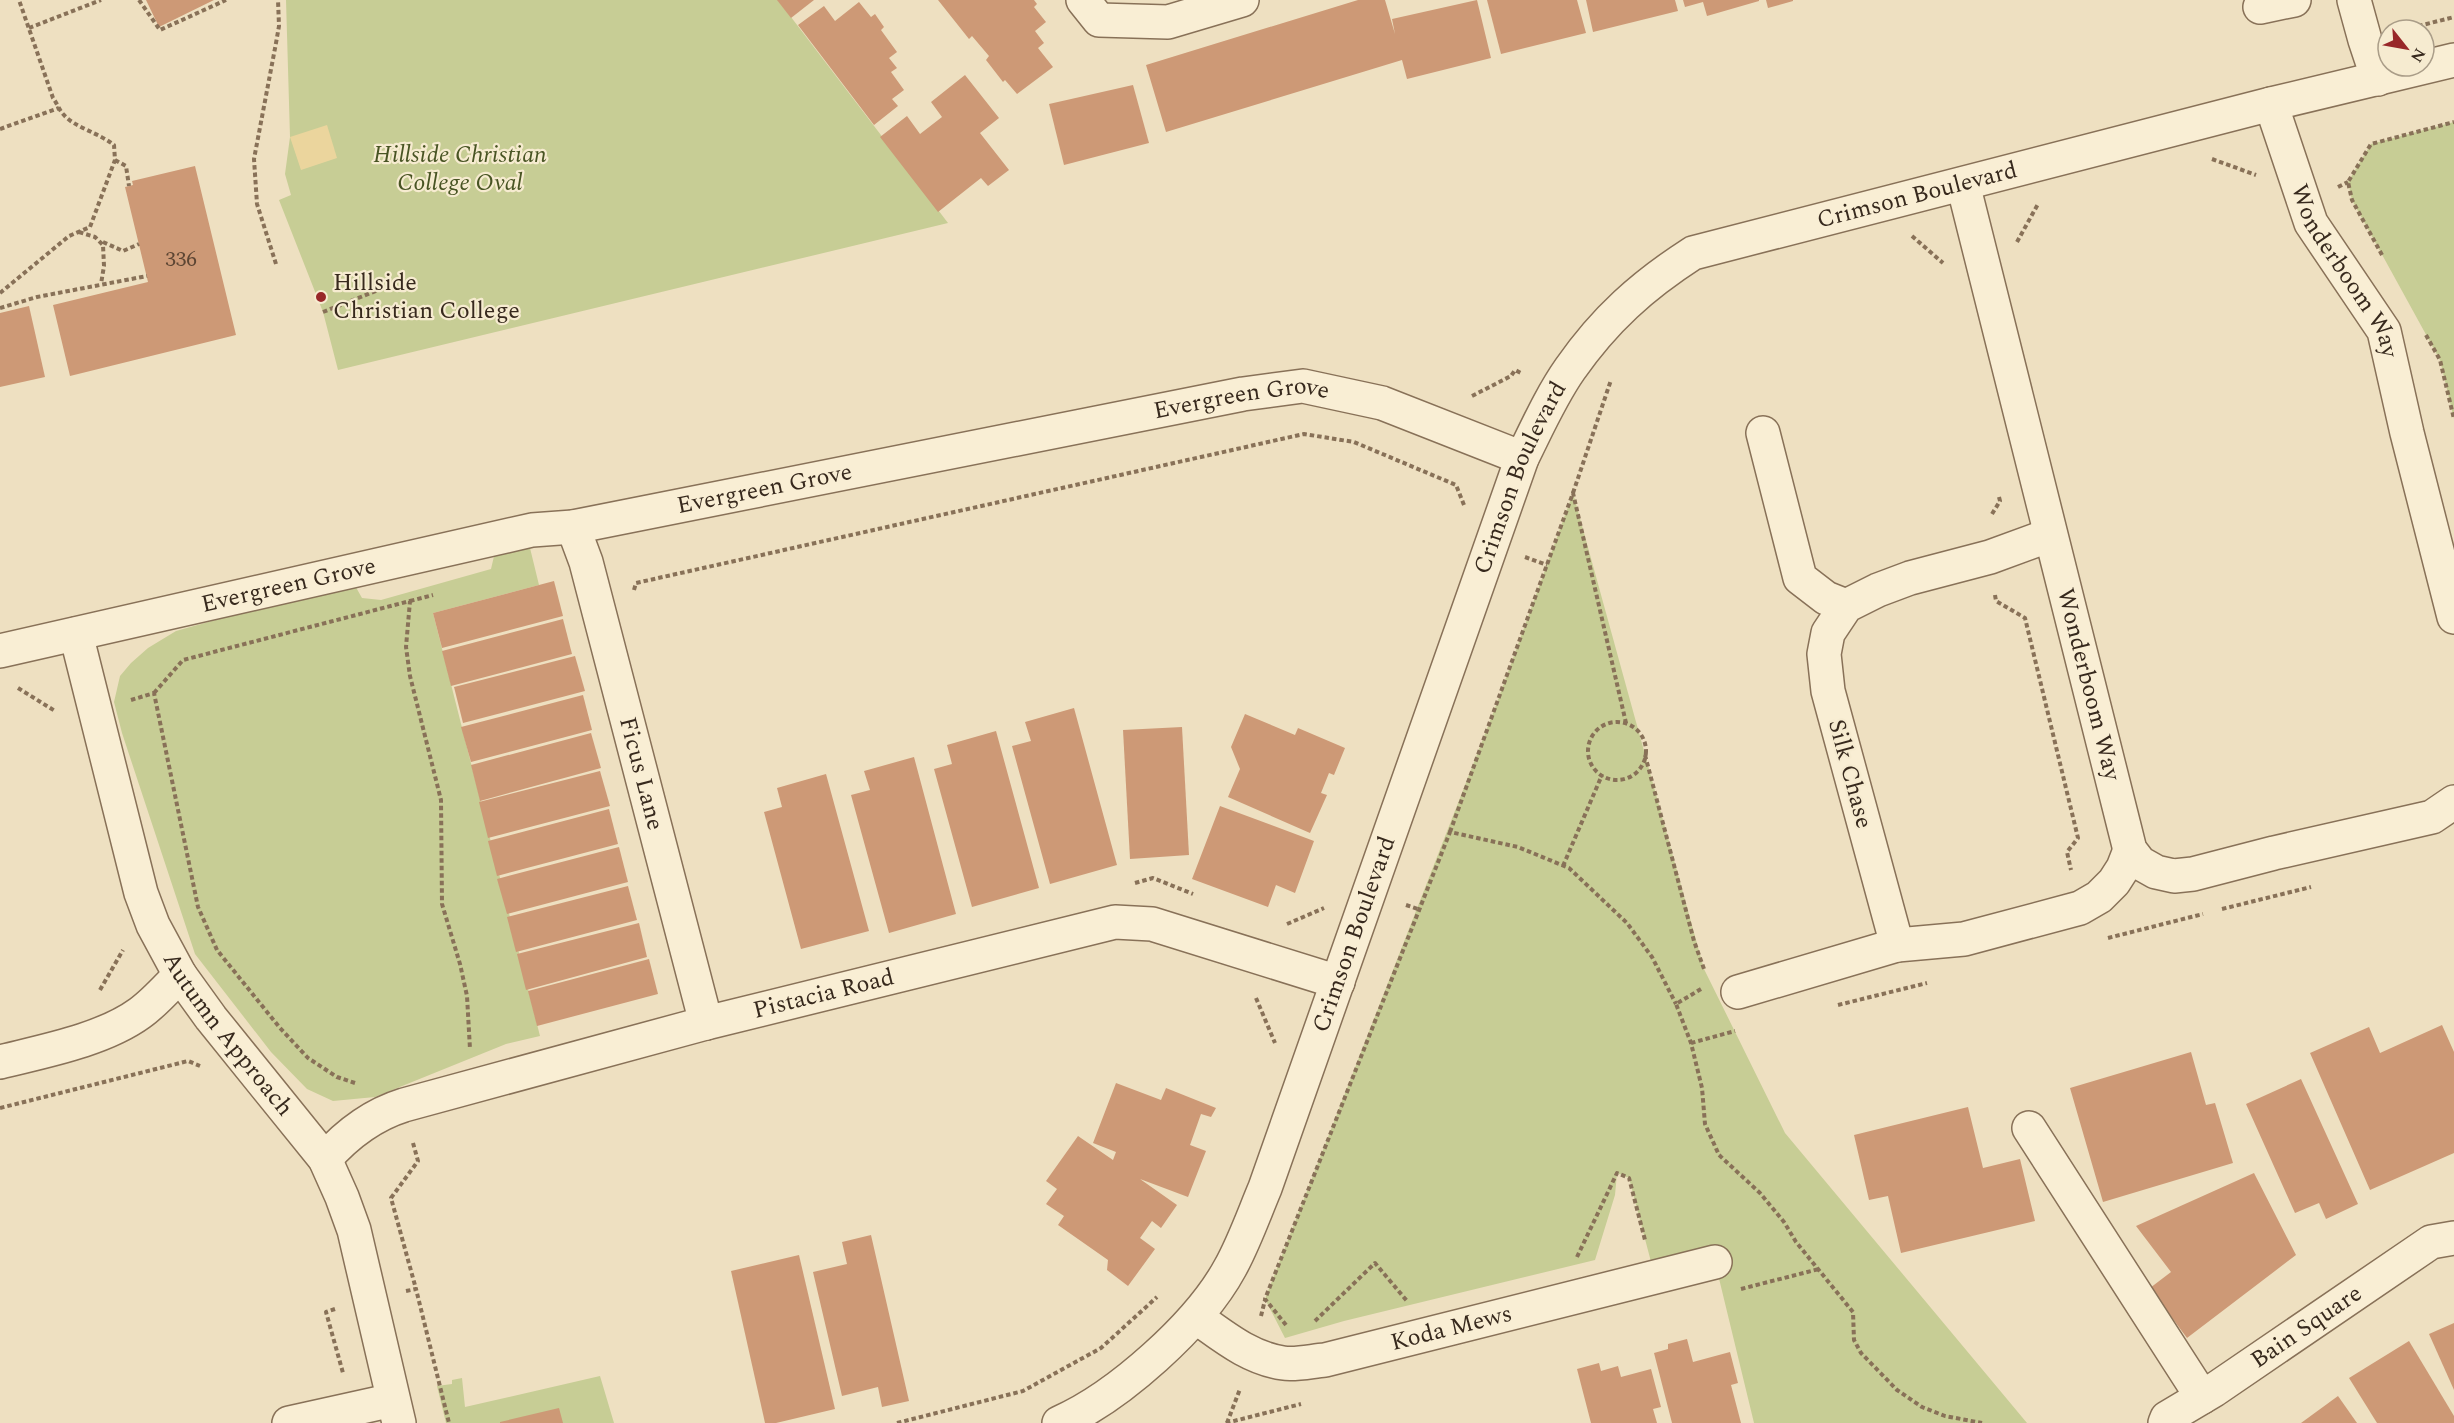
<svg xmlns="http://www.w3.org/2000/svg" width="2454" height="1423" font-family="Spectral,serif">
	<rect width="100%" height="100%" fill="#eee0c1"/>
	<g fill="#c7cd95">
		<path d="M286,0H778L948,223L338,370L323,312L279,200L291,195L285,174L290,137Z"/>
		<path d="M2454,122V419L2440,360L2352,200L2348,182L2371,144Z"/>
		<path d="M1573,493L1704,969L1785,1133L2027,1423H1754L1715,1262L1655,1277L1629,1178L1617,1173L1615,1195L1595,1260L1344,1321L1285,1338L1265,1299L1495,708Z"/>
		<path d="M530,548L539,585L433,613L540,1036L506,1044L375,1097L333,1101L307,1089L271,1052L195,954L122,733L114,702L120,676L131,663L148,648L176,631L353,582L362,598L381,600L491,569L495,552Z"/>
		<path d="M600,1376L614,1423H446L437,1386L452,1384V1380L462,1378L465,1407Z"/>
	</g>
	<path fill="#ebd59d" d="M327,125L337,158L301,170L290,137Z"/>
	<g fill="#cd9976">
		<path d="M146,0H214L159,27Z"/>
		<path d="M777,0H814L791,18Z"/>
		<path d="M938,0H1034L1037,4L1034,7L1046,22L1035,31L1044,43L1038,48L1053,67L1017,94L1005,80L1003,82L986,60L989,56L972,36L969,39Z"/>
		<path d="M1358,0H1385L1395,34L1392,19L1477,0L1491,58L1407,79L1402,60L1166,132L1146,65Z"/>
		<path d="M1487,0H1577L1586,33L1501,54Z"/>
		<path d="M1586,0H1675L1678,11L1593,32Z"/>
		<path d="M1683,0H1759V1L1707,16L1703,2L1685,7Z"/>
		<path d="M1766,0H1793V1L1768,8Z"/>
		<path d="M859,2L871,17L875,14L884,27L881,30L897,52L889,58L897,68L891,72L904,90L892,99L898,106L874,125L798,25L824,6L835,21Z"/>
		<path d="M965,75L999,118L980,133L1009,170L988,186L981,178L938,212L880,137L907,116L920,134L942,117L931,102Z"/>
		<path d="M1133,85L1149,143L1064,165L1049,104Z"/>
		<path d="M195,166L236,335L70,376L53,305L148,282L125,187L133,185L132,181Z"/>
		<path d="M29,306L45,377L0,387V313Z"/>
		<path d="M554,581L563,616L442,648L433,613Z"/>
		<path d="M563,619L572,654L451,686L442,651Z"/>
		<path d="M575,656L585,691L463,723L454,687Z"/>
		<path d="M583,695L592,730L471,762L461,727Z"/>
		<path d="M1074,708L1117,865L1050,884L1012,746L1031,741L1025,722Z"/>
		<path d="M1245,714L1295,735L1298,728L1345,748L1334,775L1329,773L1321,793L1327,795L1310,833L1228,797L1240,769L1231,747Z"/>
		<path d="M1182,727L1189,855L1130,859L1123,730Z"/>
		<path d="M996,731L1039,888L972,907L934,769L952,764L947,745Z"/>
		<path d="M591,733L601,768L480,801L471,765Z"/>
		<path d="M914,757L956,914L889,933L851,795L870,790L864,771Z"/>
		<path d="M600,771L610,806L488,838L479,802Z"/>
		<path d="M826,774L869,931L801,949L764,812L782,807L777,788Z"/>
		<path d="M1220,806L1314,841L1295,893L1276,885L1268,907L1192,879Z"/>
		<path d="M609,809L618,844L497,876L488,841Z"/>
		<path d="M619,847L628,882L507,914L497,879Z"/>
		<path d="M628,886L637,920L516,952L507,917Z"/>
		<path d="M639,923L647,957L526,990L517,954Z"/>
		<path d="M649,959L658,994L537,1026L528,991Z"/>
		<path d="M2442,1025L2454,1052V1153L2370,1190L2310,1053L2369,1027L2380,1053Z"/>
		<path d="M2191,1052L2206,1105L2215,1103L2233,1163L2103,1202L2070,1088Z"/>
		<path d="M2301,1079L2358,1204L2326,1219L2319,1203L2295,1213L2246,1104Z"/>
		<path d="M1116,1083L1161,1100L1166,1088L1216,1108L1211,1117L1201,1114L1190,1145L1206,1151L1188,1197L1140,1179L1177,1205L1161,1228L1152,1221L1140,1238L1155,1249L1128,1286L1107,1270L1108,1260L1058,1225L1064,1216L1046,1204L1057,1189L1046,1181L1078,1136L1113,1160L1116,1152L1093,1143Z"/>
		<path d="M1968,1107L1983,1168L2020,1159L2035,1221L1901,1253L1888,1196L1869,1200L1854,1135Z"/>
		<path d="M2254,1173L2296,1255L2187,1338L2150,1288L2171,1272L2136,1226Z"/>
		<path d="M871,1235L909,1401L882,1407L878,1387L842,1396L813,1272L847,1264L842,1242Z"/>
		<path d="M799,1255L835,1409L776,1423H765L731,1271Z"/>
		<path d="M2454,1323V1390L2429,1334Z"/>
		<path d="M1687,1339L1693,1362L1730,1352L1738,1383L1731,1385L1741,1423H1672L1654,1353L1668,1349V1344Z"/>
		<path d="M2409,1341L2454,1416V1423H2377L2349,1378Z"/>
		<path d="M1599,1363L1601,1371L1618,1366L1621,1377L1651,1369L1661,1407L1653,1409L1657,1423H1591L1577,1369Z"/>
		<path d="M2338,1396L2357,1423H2301Z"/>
		<path d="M559,1408L563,1423H500V1422Z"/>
	</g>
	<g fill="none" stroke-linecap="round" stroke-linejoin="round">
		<g stroke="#887158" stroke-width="36">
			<g id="minor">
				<path d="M1083,0L1099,20L1168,22L1242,0"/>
				<path d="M2354,0L2365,40L2378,79"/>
				<path d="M2260,7L2294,0"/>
				<path id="s1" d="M2271,104L2311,223L2384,331L2407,433L2454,617"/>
				<path id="s2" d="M1963,184L2125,830L2130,850L2140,863L2156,872L2174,876L2193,874L2274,853L2432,817L2454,802"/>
				<path d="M1763,433L1800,578L1826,598L1846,606"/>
				<path id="s3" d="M573,527L586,562L706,1023"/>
				<path id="s4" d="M76,634L141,893L153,925L180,975L211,1018L325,1159L342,1197L354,1230L399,1423"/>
				<path id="s5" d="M0,651L532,530L573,527L1243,394L1303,386L1382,403L1522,458"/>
				<path d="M1897,945L1828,691L1824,654L1828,633L1846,606L1878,590L1910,578L1990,557L2050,535"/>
				<path d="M1738,992L1897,945L1964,939L2080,908L2099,897L2114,882L2123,868L2130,850"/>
				<path d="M0,1062C44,1051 103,1040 140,1013C154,1003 167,988 180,975"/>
				<path d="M2029,1128L2202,1397"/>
				<path id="s6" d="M325,1159C347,1134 372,1115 404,1105L706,1023L1115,922L1152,924L1338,982"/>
				<path id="s7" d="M1196,1317C1223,1336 1249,1358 1283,1363C1296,1365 1312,1361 1325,1360L1715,1262"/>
				<path d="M289,1423L393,1400"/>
				<path id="s8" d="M1059,1423C1118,1397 1199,1325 1230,1268C1244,1243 1254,1214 1265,1188L1522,458C1537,428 1551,396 1570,369C1605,319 1642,286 1693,253L2271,104L2454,60"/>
				<path id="s9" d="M2165,1423L2167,1418L2214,1390L2431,1242L2454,1238"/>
			</g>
		</g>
		<g stroke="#887158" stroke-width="4" stroke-dasharray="4.5 3" stroke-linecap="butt">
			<path d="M139,0L160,30L226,0"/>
			<path d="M29,28L101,0"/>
			<path d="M2411,28L2454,17"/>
			<path d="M0,129L59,108"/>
			<path d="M2212,159L2256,175"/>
			<path d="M115,160L126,166L129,186"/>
			<path d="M2338,187L2348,182"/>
			<path d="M79,232L95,237L103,245L104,266L101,284"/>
			<path d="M1912,236L1943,263"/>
			<path d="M103,242L123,251L139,244"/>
			<path d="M2017,242L2038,204"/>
			<path d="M2382,255L2352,200L2348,182L2371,144L2454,122"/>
			<path d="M276,264L257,204L254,159L276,43L279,26L278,0"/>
			<path d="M0,293L69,236L90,227L115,160L114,145C99,133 74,127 64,115C59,110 57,103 53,98L19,0"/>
			<path d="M0,308L37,297L147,276"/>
			<path d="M323,312L401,281"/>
			<path d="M2426,335L2440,360L2454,419"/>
			<path d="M1472,396L1511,376L1515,370L1521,373"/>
			<path d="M1573,493L1611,380"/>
			<path d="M1992,514L2000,501L1999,497"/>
			<path d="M1525,557L1547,565"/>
			<path d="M634,590L636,583L1304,434L1354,442L1456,485L1464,505"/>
			<path d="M1995,595L1996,601L2025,618L2078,838L2067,852L2071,870"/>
			<path d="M410,601L433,595"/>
			<path d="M18,688L55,711"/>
			<path d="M154,693L183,660L410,601L406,647L410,676L441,800L442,904L460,964L467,996L470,1049"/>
			<path d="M131,700L154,693L198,907L217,950L280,1028L308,1058L337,1077L355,1083"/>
			<circle cx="1617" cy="751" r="29"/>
			<path d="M1645,755L1694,941L1704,969"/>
			<path d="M1450,832L1573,493L1626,723"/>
			<path d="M1563,866L1602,775"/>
			<path d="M1135,883L1153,878L1193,894"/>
			<path d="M1406,905L1421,910"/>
			<path d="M2222,909L2311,887"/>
			<path d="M1287,924L1324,908"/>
			<path d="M2108,938L2203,914"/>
			<path d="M1701,989L1676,1004L1691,1043L1702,1088L1705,1124L1719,1155L1760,1193L1784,1222L1796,1242L1853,1312L1854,1340L1861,1353L1897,1390L1922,1407L1945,1416L1982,1423"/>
			<path d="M100,990L123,950"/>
			<path d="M1256,998L1275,1043"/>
			<path d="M1838,1005L1927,983"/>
			<path d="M1691,1043L1735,1031"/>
			<path d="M0,1108L188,1061L200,1066"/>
			<path d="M413,1143L418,1161L391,1198L416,1289"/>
			<path d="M1577,1257L1617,1173L1629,1178L1645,1240"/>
			<path d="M1741,1289L1819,1269"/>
			<path d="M406,1291L416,1289L449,1423"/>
			<path d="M335,1309L326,1312L343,1373"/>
			<path d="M1261,1316L1265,1300"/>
			<path d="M1315,1321L1375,1263L1407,1301"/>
			<path d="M1286,1325L1265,1299L1450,832L1518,847L1569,868L1627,923L1652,957L1676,1004"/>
			<path d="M897,1423L1023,1391L1101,1348L1157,1297"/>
			<path d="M1226,1423L1301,1404"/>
			<path d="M1227,1423L1240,1389"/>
		</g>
		<use href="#minor" stroke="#f9eed4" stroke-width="33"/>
	</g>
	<circle fill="#982729" stroke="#f6ebd0" stroke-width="2" cx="321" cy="297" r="6"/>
	<g text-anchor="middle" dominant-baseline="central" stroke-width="4.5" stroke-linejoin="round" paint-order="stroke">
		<g font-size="21" fill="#5c4533">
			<text x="181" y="260">336</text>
		</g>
		<g font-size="24" font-style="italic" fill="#485423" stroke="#f6ebd0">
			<text x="460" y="155">Hillside Christian<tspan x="460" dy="28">College Oval</tspan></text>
		</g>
		<g font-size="24" fill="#37291d" stroke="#f6ebd0">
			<text stroke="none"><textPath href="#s8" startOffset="1598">Crimson Boulevard</textPath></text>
			<text stroke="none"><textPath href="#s1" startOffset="184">Wonderboom Way</textPath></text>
			<text stroke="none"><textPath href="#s5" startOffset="1268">Evergreen Grove</textPath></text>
			<text stroke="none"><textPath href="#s8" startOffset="1076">Crimson Boulevard</textPath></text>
			<text stroke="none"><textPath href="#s5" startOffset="782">Evergreen Grove</textPath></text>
			<text stroke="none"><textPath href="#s5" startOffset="296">Evergreen Grove</textPath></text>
			<text stroke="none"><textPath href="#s2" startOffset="516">Wonderboom Way</textPath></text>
			<text transform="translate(1850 774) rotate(75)">Silk Chase</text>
			<text stroke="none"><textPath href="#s3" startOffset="256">Ficus Lane</textPath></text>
			<text stroke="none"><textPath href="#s8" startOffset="590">Crimson Boulevard</textPath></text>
			<text stroke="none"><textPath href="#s6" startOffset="531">Pistacia Road</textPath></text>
			<text stroke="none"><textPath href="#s4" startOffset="434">Autumn Approach</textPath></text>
			<text stroke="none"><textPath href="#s9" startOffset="172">Bain Square</textPath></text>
			<text stroke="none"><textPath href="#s7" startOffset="272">Koda Mews</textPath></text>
		</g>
		<g font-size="24" fill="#37291d" stroke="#f6ebd0" text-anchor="start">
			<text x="333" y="283">Hillside<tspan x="333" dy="28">Christian College</tspan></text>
		</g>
	</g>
	<g transform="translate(2406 48) rotate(121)"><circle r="28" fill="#f6ebd0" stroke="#aa9d88" stroke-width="1.5"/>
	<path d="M0-4.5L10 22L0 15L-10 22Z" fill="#982729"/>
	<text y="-9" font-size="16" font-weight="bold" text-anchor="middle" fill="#37291d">N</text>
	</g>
</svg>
